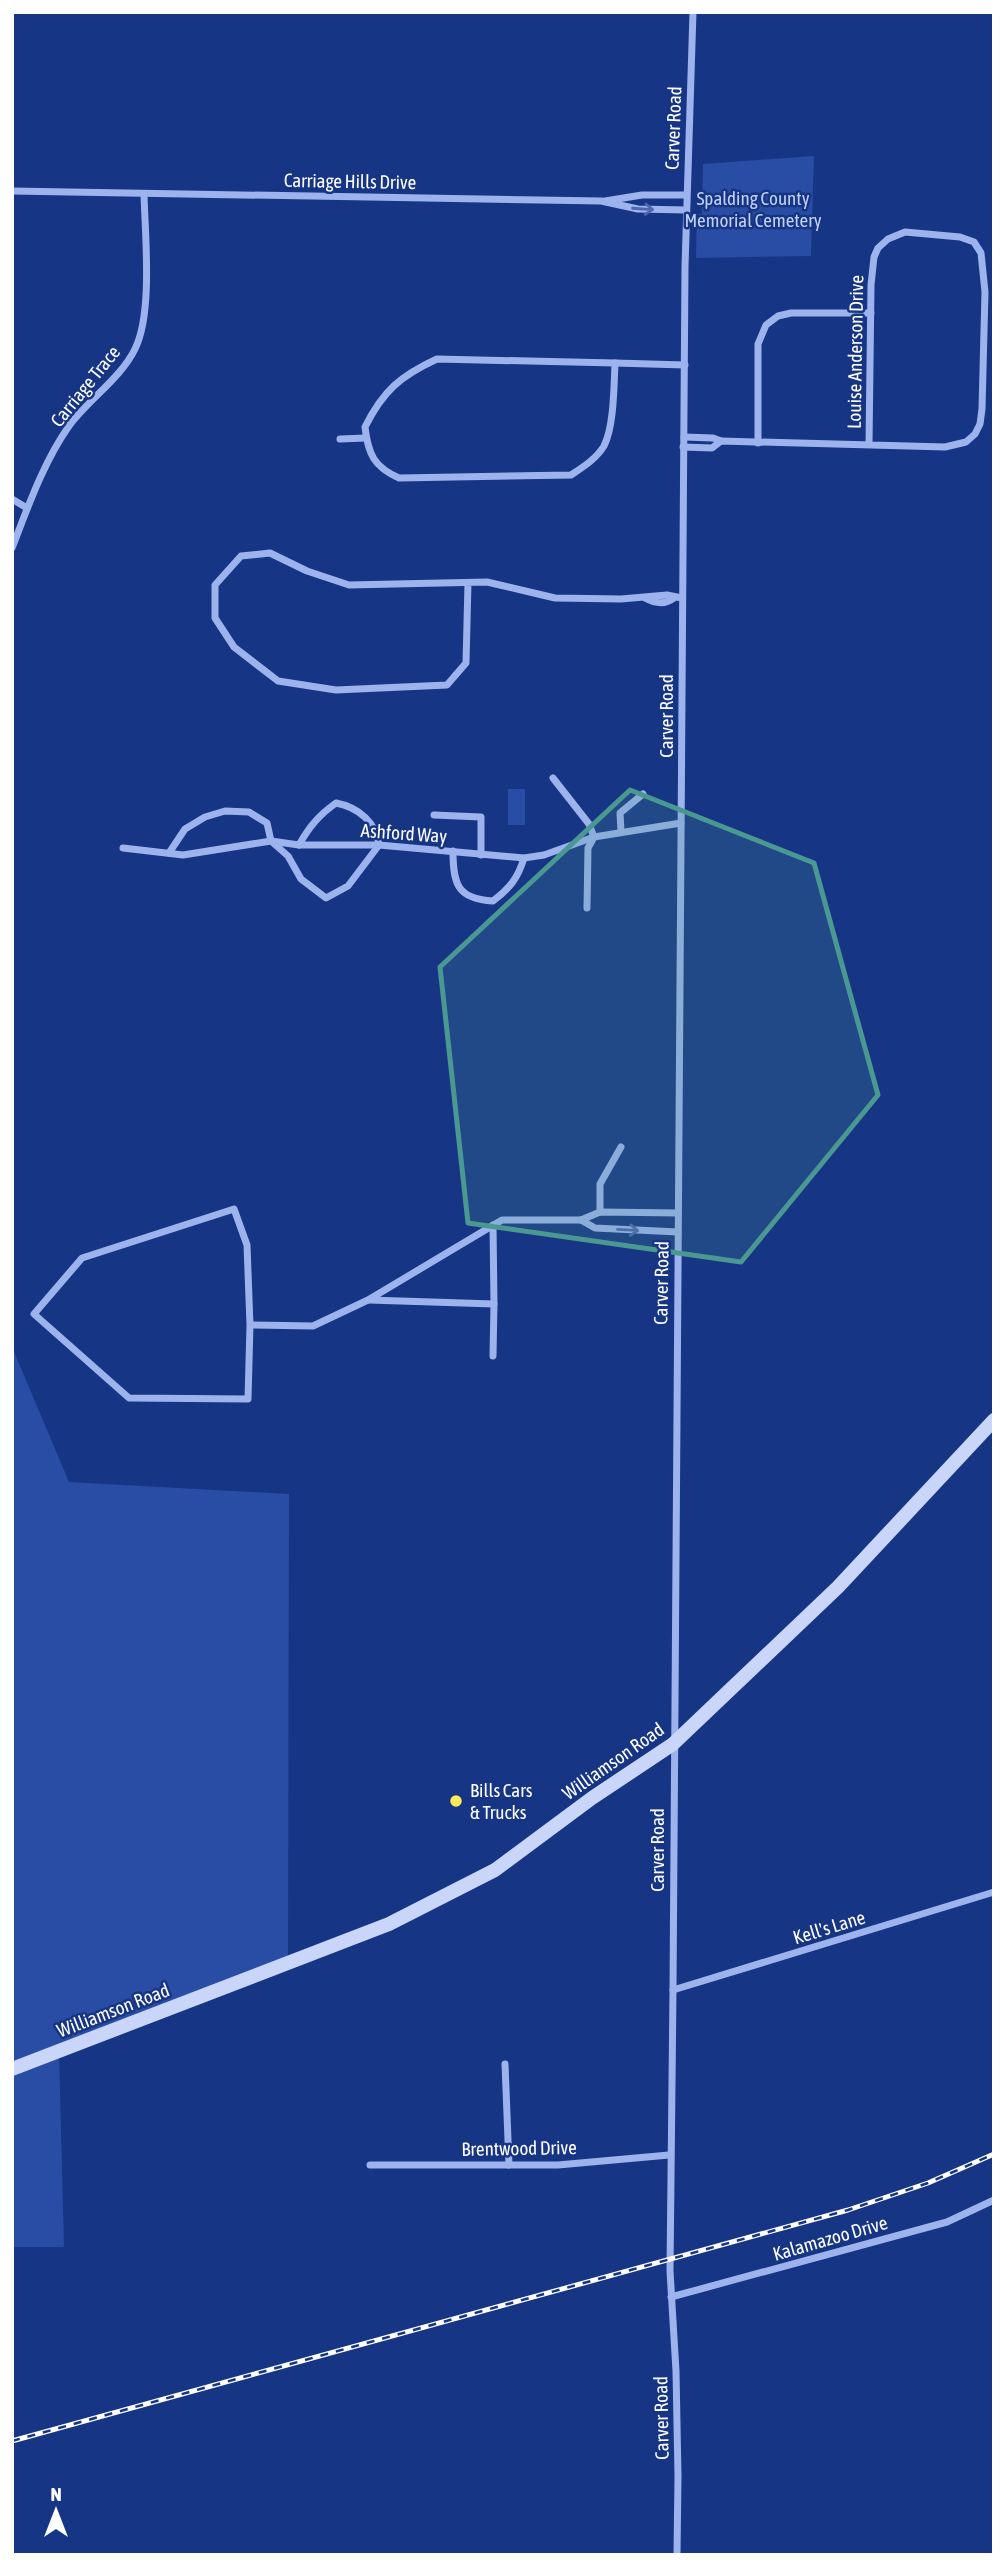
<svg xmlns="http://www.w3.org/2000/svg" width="1006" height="2567" font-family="'Asap Condensed',sans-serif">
	<rect width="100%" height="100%" fill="#173585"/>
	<g fill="#294ca4">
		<path d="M814,156L811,256L696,258L697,214H702L703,164Z"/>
		<rect x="508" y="789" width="17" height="36"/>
		<path d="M12,1347L69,1482L289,1494L288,1963L59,2050L64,2247H12Z"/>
	</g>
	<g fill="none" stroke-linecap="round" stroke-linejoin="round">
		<g stroke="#9cb3ed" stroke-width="7">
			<path d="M12,191L601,201L638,209L686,210"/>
			<path d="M605,201L642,195H686"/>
			<path d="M437,359L615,363C614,385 614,427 604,446C596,459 583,467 571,475L399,478C374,467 368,454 365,427C383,391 400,376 437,359Z"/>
			<path d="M615,363L685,365"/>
			<path d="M684,437L713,438L721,441"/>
			<path d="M340,439L366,438"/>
			<path d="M758,443V344L766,325L778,316L791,313H871"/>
			<path d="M683,447L712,448L721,441L945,447L966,442L975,434L980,424L982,409L985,292L981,253L974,242L960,237L905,232L888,239L878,248L874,257L871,285L869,445"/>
			<path d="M12,499L27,508"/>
			<path d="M12,548C28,507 43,463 69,426C88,400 121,378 135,349C153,313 145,235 144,194"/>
			<path d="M468,583L466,663L447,685L336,690L278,681L234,647L215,618V585L241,556L270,553L307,571L349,585L487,582L555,598L621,599L667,595L682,598"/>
			<path d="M645,598C654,603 665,605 674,598"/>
			<path d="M553,778L589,824L594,837L588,848L587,908"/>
			<path d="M434,815L481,817V855"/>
			<path d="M621,831L620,813L643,794"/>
			<path d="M123,848L183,855L271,841L299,845H379L524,858L544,855L594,837L681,823"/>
			<path d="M453,851C453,885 458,899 493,901C510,888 518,878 524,858"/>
			<path d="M169,853L185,829L205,817L225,811L249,812L267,823L271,841L288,856L301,879L326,898L348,886L379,845C377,823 358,807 336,803C319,815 309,827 299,845"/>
			<path d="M600,1212V1184L621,1147"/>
			<path d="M581,1220L595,1228L678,1232"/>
			<path d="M369,1300L494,1304L493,1225"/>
			<path d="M250,1325L247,1245L234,1209L82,1258L34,1314L129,1398L248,1399L250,1325L313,1326L368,1300L502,1220H581L600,1212L678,1213"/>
			<path d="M493,1356L494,1304"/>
			<path d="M673,1990L994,1892"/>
			<path d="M505,2064L509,2165"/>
			<path d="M370,2165H558L669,2155"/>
			<path d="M671,2297L947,2222L994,2200"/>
			<path d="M677,2555L678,2476L676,2371L670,2271L673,1990L685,267L693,12"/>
		</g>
		<path stroke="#c9d6f9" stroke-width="14" d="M12,2069L389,1924L495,1870L592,1798L673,1744L838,1587L994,1420"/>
		<g stroke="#fff" stroke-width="5">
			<path id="rail" d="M12,2441L848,2210L928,2183L994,2154"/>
		</g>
		<use href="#rail" stroke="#173585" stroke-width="2.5" stroke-dasharray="8" stroke-linecap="butt"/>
	</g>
	<defs><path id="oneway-shaft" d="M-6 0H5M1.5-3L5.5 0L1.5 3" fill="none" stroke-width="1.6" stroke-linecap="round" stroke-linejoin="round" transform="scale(1.75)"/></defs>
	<g stroke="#4c67af">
		<use href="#oneway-shaft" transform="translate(643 209) rotate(4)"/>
		<use href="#oneway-shaft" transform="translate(628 1230) rotate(3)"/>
	</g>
	<path fill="#4b9892" fill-opacity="0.2" stroke="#4b9892" stroke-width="5" stroke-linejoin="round" d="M630,790L814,863L878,1095L741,1262L468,1223L440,967Z"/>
	<circle fill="#ffeb58" stroke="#173585" stroke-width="2.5" cx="456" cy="1801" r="7"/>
	<g text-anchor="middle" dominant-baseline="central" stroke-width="5" stroke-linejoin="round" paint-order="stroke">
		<g font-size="19" fill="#fff" stroke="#173585">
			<text transform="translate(673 128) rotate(-88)">Carver Road</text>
			<text transform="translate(350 181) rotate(1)">Carriage Hills Drive</text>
			<text transform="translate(855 352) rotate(-89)">Louise Anderson Drive</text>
			<text transform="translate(85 386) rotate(-51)">Carriage Trace</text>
			<text transform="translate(666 716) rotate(-90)">Carver Road</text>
			<text transform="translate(404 833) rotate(4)">Ashford Way</text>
			<text transform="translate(661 1283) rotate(-89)">Carver Road</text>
			<text transform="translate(613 1761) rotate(-35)">Williamson Road</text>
			<text transform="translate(657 1850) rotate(-90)">Carver Road</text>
			<text transform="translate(829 1927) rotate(-17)">Kell's Lane</text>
			<text transform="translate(113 2010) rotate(-21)">Williamson Road</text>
			<text transform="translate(519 2148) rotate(-1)">Brentwood Drive</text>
			<text transform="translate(830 2238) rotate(-16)">Kalamazoo Drive</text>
			<text transform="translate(661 2418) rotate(-91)">Carver Road</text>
		</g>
		<g font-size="19" fill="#c2d2fa" stroke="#173585">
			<text x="753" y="198">Spalding County<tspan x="753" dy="22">Memorial Cemetery</tspan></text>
		</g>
		<g font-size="19" fill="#fff" stroke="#173585" text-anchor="start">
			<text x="470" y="1790">Bills Cars<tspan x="470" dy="22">&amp; Trucks</tspan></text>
		</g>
	</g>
	<rect width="1006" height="2567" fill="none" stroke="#ffffff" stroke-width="28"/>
	<g transform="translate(56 2511)" stroke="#173585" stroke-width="5" paint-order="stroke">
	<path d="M0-5L12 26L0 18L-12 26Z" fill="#ffffff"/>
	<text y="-10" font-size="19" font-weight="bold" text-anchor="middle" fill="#ffffff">N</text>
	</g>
</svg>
